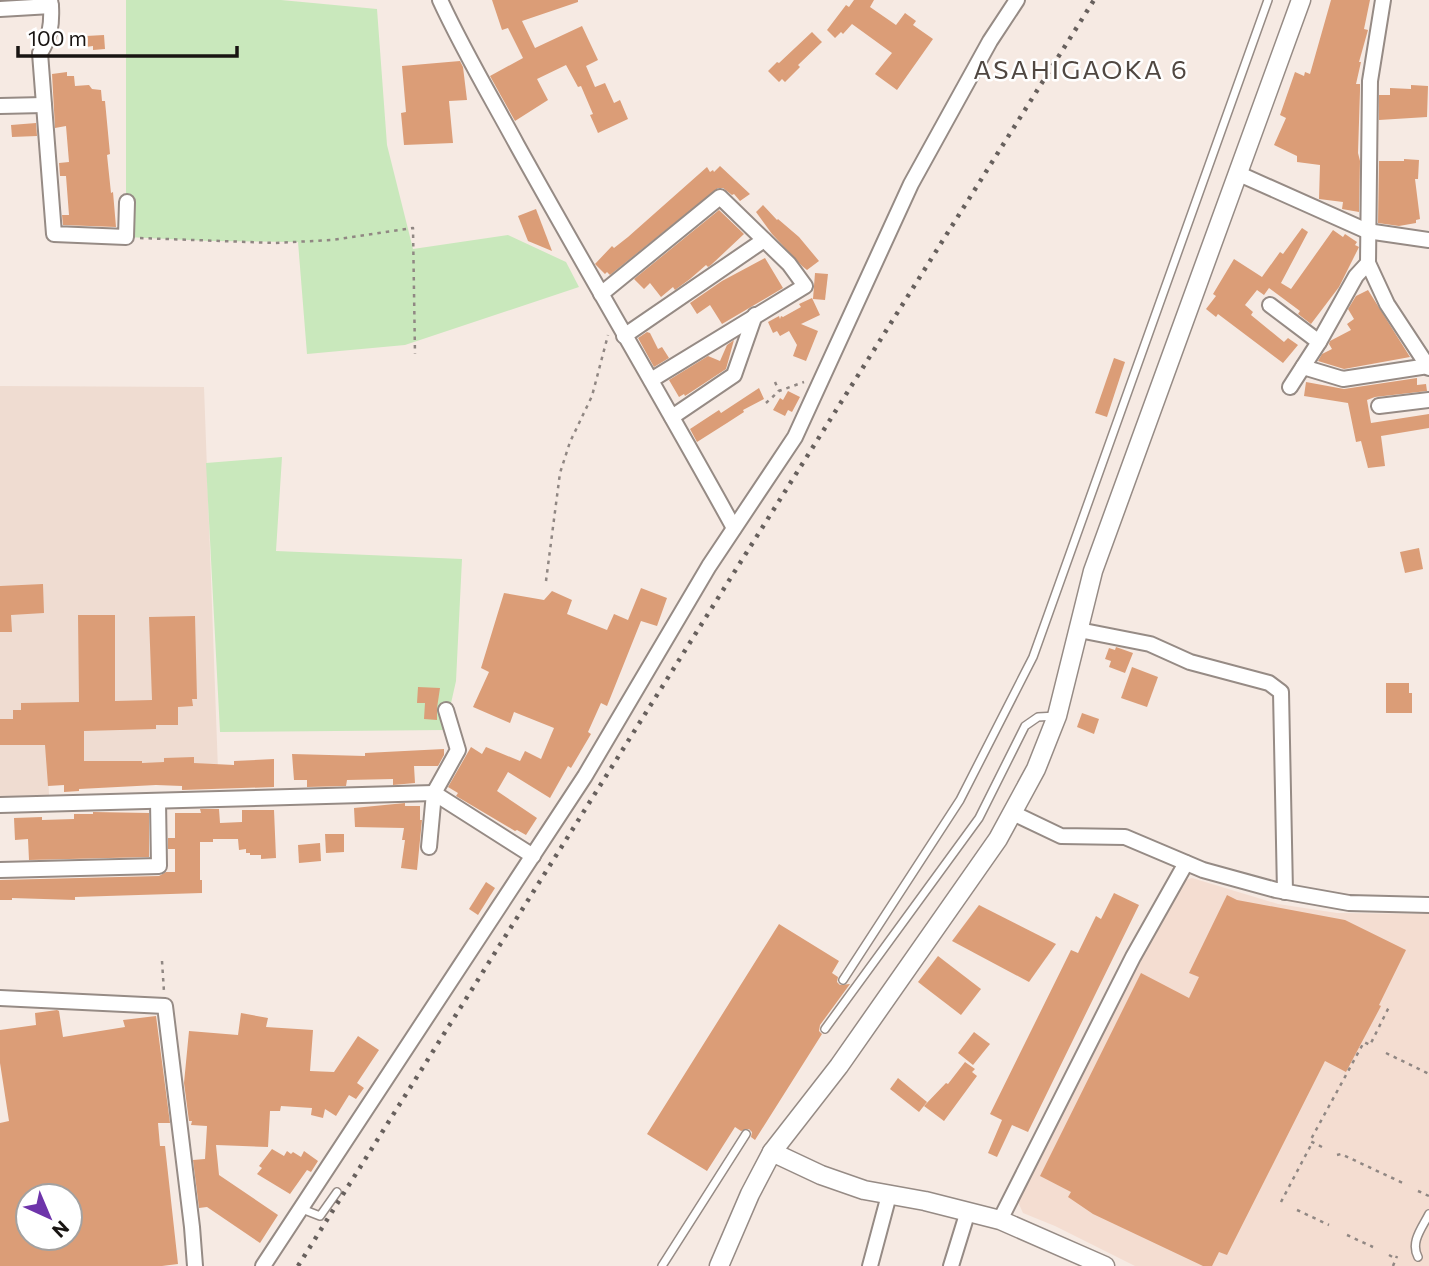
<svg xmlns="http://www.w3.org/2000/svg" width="1429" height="1266" font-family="Commissioner,sans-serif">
	<rect width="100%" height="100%" fill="#f6eae3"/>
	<path fill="#f4ddd1" d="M1192,878L1278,904L1337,913L1429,914V1266H1135L1055,1226L1023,1213L1018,1202L1132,971L1185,880Z"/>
	<path fill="#efdcd1" d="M0,386L204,387L218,770L48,769L49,795L0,797Z"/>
	<g fill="#c9e8bc">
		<path d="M126,0H281L377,9L387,145L413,249L508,235L566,262L579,287L405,345L307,354L298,242L211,241L126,237Z"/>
		<path d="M282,457L276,551L462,559L456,681L445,730L220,732L206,463Z"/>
	</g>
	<g fill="#db9d77" fill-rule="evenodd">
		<path d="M492,0H578V2L522,21L535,48L582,26L598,60L586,66L595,87L605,83L614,103L620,100L628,119L598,133L590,115L593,114L581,86L578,87L566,65L537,79L548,100L515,121L490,76L523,58L508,28L502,30Z"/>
		<path d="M854,0H874L870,7L896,25L905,13L916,21L913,25L933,39L897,90L875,74L892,53L852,24L843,34L841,32L835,38L827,30L846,5L849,7Z"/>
		<path d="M1331,0H1370L1364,29L1368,30L1359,62H1361L1356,84H1360V91L1358,153L1360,161L1359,212L1342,209L1343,202L1319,199L1320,165L1297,162V156L1274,145L1286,118L1280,115L1295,72L1304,76L1305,72L1310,74Z"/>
		<path d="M812,32L822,42L798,65L800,67L785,82L782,79L779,82L768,71L777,62L779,63Z"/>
		<path d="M104,35L105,49L93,50V46L86,47V36Z"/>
		<path d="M460,61L463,67L467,100L449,101L453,143L404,145L401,113L406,112L402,66Z"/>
		<path d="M67,72V76H74L75,86L89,85L92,89L101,90L102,101H105L110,154L107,155L111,193L113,192L116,227L63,225L62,215H69L66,176H60L59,163L69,162L66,126L55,128L52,74Z"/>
		<path d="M1411,85L1428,86L1427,117L1379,120V95H1390V88L1411,89Z"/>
		<path d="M36,123L37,136L12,137L11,125Z"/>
		<path d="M1404,159L1419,160L1418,179H1415L1420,219L1416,220V223L1399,226L1378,223L1379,161H1404Z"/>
		<path d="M720,166L750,194L740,201L734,194L732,195L723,188H718L610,275L607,272L605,274L595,264L612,246L614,248L628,237L707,167L710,172L713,170L714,172Z"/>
		<path d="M763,205L777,220L778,219L799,237L819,261L807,270L802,266L772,234L756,212Z"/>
		<path d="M536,209L552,251L528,241L518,216Z"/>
		<path d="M719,210L744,234L711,265L708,267L706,265L690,279L675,290L673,287L661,297L650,283L644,289L634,279Z"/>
		<path d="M1302,228L1308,232L1281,283L1291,289L1333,230L1343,237L1345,234L1357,242L1355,245L1359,247L1339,287L1311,324L1298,314L1300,311L1269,288L1264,295L1257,290L1245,305L1253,312L1251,315L1284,342L1288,338L1298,345L1283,363L1218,314L1216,317L1206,309L1216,296L1213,294L1234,259L1262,277L1280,252L1283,254Z"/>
		<path d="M765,258L783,288L722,324L710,305L697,314L690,303L722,281Z"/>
		<path d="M815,273L828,274L825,300L813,299Z"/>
		<path d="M1368,290L1410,357L1344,369L1318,361L1322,354L1332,349L1329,344L1330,341L1351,330L1347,324L1354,319L1348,309L1356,296Z"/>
		<path d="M812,298L820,315L801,324L818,331L806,361L793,356L797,345L789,331L780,336L777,331L773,333L768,322L779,316L780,319L781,316L783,317L801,307L799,304Z"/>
		<path d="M647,332L650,333L658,349L662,347L669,358L654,367L638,338Z"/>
		<path d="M734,340L726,369L685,396L684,394L679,397L669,380L708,356L720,361L727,345Z"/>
		<path d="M1114,358L1125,362L1107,417L1095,413Z"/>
		<path d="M1417,378V385L1426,384L1427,391L1375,397L1367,400L1371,423L1429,414V428L1381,436L1385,466L1368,468L1361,441L1356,442L1348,403L1304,396L1306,382L1344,389Z"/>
		<path d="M759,388L764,399L743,410L744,412L727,423L697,442L690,429L719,410L721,413Z"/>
		<path d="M788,391L800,397L792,412L788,410L785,416L773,410L780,398L783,400Z"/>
		<path d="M1419,548L1423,569L1405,573L1400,552Z"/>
		<path d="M43,584L44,613L11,615L12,632H0V586Z"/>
		<path d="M641,588L667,598L657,626L641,621L607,706L601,703L588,732L591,734L571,768L568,766L550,798L508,772L497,791L537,818L526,835L517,830L515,831L456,796L458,793L448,787L471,747L482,754L486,747L520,761L525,751L541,759L554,728L514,712L510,723L473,707L489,672L481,668L504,593L544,600L552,591L572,600L567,614L607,630L614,614L628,620Z"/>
		<path d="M78,615H115V701L152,700L149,617L195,616L197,699H192L193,706L178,707V725H156V729L84,731V761H142V763L164,762V758L194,757V763L234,765V761L274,759V787L182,790V786L156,785L79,789V791L64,792V785L48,786L45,745H0V719H13V710H21V703L79,702Z"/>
		<path d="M1116,647L1133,653L1125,673L1109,667L1111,661L1105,659L1109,648L1115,650Z"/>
		<path d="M1132,667L1158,677L1147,707L1121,698Z"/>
		<path d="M1386,683H1409V693H1412V713H1386Z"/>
		<path d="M418,687L440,688L437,708V720L424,719L425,703H417Z"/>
		<path d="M1082,713L1099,719L1094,734L1077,727Z"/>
		<path d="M444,749V755L438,766H414L415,783L393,785V779L347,780L346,786L307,787V780H294L292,754L365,756V753Z"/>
		<path d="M405,803V806H420V820H422L417,870L401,868L405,840H402L404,828L355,827L354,808Z"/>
		<path d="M200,809H219L220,823L242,822V810H274L276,858L261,859V855H250V853H246V849L239,850L238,839H213V842H200V880H202V893L75,897V900L12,898V900H0V880L159,876L166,872H175V849H168V838H175V813H201Z"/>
		<path d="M93,812L149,813V857L29,860L28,839L15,840L14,818L42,817V820L74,819V814H93Z"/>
		<path d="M325,834H344V852L326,853Z"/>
		<path d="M320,843L321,861L299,863L298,845Z"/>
		<path d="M486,882L495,888L478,915L469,909Z"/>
		<path d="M1114,893L1139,905L1028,1132L1012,1125L997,1157L988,1153L1002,1120L990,1114L1071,950L1078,953L1096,916L1101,919Z"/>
		<path d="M1227,895L1237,900L1345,920L1406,950L1379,1005L1381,1006L1346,1072L1325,1061L1227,1255L1219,1252L1212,1266H1203L1093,1214L1068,1197L1071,1192L1040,1176L1141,973L1189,998L1199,977L1189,973Z"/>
		<path d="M979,905L1056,944L1029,982L952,941Z"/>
		<path d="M779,924L839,961L832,973L838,977L837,982L840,985L850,984L820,1025L819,1031L822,1034L755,1140L751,1137L752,1132L749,1129L741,1131L735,1127L707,1171L647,1134Z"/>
		<path d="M938,956L981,989L961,1015L918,982Z"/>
		<path d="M57,1010L59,1011L63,1037L125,1027L123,1020L156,1016L170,1123H158L160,1146H165L178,1264L162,1266H0V1123L9,1121L0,1063V1030L36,1025L35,1013ZM28,1196H70V1238H28Z"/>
		<path d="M241,1013L268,1018L266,1027L313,1030L310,1071L334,1072L358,1036L379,1050L357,1083L364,1088L356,1099L349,1095L336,1116L325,1109L323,1118L311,1115L312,1108L281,1106L280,1111H270L268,1147L216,1145L219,1175L278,1215L260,1243L207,1207L199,1208L193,1160L205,1159L207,1126L191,1125L192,1121H189L184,1083L189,1031L238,1035Z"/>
		<path d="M974,1032L990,1044L973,1065L958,1053Z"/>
		<path d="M965,1062L975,1069L972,1072L977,1076L944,1121L924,1106L946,1083L948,1084Z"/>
		<path d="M898,1078L927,1102L919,1112L890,1089Z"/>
		<path d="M272,1149L284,1156L287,1151L291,1154L293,1152L301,1157L304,1151L318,1161L311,1172L307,1170L290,1194L257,1174L262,1168L259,1166Z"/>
	</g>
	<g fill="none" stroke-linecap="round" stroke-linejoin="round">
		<g stroke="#968b85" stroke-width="10">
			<g id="service">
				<path d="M843,980L960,800L1033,657L1268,0"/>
				<path d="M825,1029L979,818L1025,726L1038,717L1057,716"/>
				<path d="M302,1209L320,1216L337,1192"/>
				<path d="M1418,1257C1410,1242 1422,1228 1429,1214"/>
				<path d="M662,1266L746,1134"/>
			</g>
		</g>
		<g stroke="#968b85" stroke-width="18">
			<g id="minor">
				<path d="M440,0C463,50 491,97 517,145C588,273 663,399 734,528"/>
				<path d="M1383,0L1370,81L1368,263L1387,304L1429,368"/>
				<path d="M51,6C52,25 50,37 40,53L54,234L126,237L127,202"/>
				<path d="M0,9L51,6L50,0"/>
				<path d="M0,106L44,105"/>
				<path d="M1237,173L1367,231L1429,240"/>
				<path d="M601,294L720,197L789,264L805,286L651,380"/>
				<path d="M1270,305L1319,342"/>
				<path d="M624,336L764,240"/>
				<path d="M1303,367L1343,379L1428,366"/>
				<path d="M1290,387L1319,342L1356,276L1368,263"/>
				<path d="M1379,406L1429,400"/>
				<path d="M672,417L734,375L755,315"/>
				<path d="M1079,630L1150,644L1190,662L1269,683L1281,692L1285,892"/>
				<path d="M0,805L434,793L533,856"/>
				<path d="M1013,813L1061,836L1125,837L1203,870L1276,890L1349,903L1429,905"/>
				<path d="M429,847L434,793L458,750L446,710"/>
				<path d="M0,870L159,866L158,801"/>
				<path d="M0,998L165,1006L192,1227L195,1266"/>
				<path d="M1000,1220L1133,957L1186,863"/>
				<path d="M263,1266L585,776L709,566L795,437L911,184L990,41L1017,0"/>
				<path d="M870,1266L889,1195"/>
				<path d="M951,1266L968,1211"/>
			</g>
		</g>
		<g stroke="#968b85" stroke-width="21">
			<g id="tertiary">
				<path d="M772,1152L821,1175L864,1190L925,1201L1000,1220L1105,1266"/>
				<path d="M719,1266L750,1194L772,1152L839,1066L998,839L1036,769L1057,716L1093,571L1301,0"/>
			</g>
		</g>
		<g stroke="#908783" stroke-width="2.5" stroke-dasharray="3.5 5" stroke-linecap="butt">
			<path d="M140,238L275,243L332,240L413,228L415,354"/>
			<path d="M775,382L779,391"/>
			<path d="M766,403L779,391L804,382"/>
			<path d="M546,581L560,473L570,442L592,396L608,335"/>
			<path d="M162,961L164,992"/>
			<path d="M1386,1053L1429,1074"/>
			<path d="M1322,1147L1310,1141L1364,1042L1370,1045L1390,1005"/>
			<path d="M1337,1155L1341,1154L1405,1184"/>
			<path d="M1418,1191L1429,1196"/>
			<path d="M1281,1202L1312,1143"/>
			<path d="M1297,1210L1329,1225"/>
			<path d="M1347,1235L1373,1247"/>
			<path d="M1389,1255L1396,1259"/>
			<path d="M1393,1266L1397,1256"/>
		</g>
		<use href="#service" stroke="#fff" stroke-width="7"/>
		<use href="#minor" stroke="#fff" stroke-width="14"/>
		<use href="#tertiary" stroke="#fff" stroke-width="18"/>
		<path stroke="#67605d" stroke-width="4.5" stroke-dasharray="3.5 7" stroke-linecap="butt" d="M298,1266L1094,0"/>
	</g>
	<g text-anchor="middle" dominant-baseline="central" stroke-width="5" stroke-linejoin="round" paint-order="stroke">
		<g font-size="26" letter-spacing="2" fill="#504741" stroke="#fff">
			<text x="1081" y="68">ASAHIGAOKA 6</text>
		</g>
	</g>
	<g transform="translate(49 1217) rotate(136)"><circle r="33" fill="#ffffff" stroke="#a3a1a0" stroke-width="2"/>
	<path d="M0-5L12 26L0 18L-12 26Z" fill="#6e34aa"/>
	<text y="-10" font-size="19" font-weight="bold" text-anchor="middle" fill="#181412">N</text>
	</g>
	<path d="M18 46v10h219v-10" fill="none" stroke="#181412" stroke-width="3.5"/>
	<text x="28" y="46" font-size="21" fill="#181412" stroke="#ffffff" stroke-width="5" paint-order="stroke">100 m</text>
</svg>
